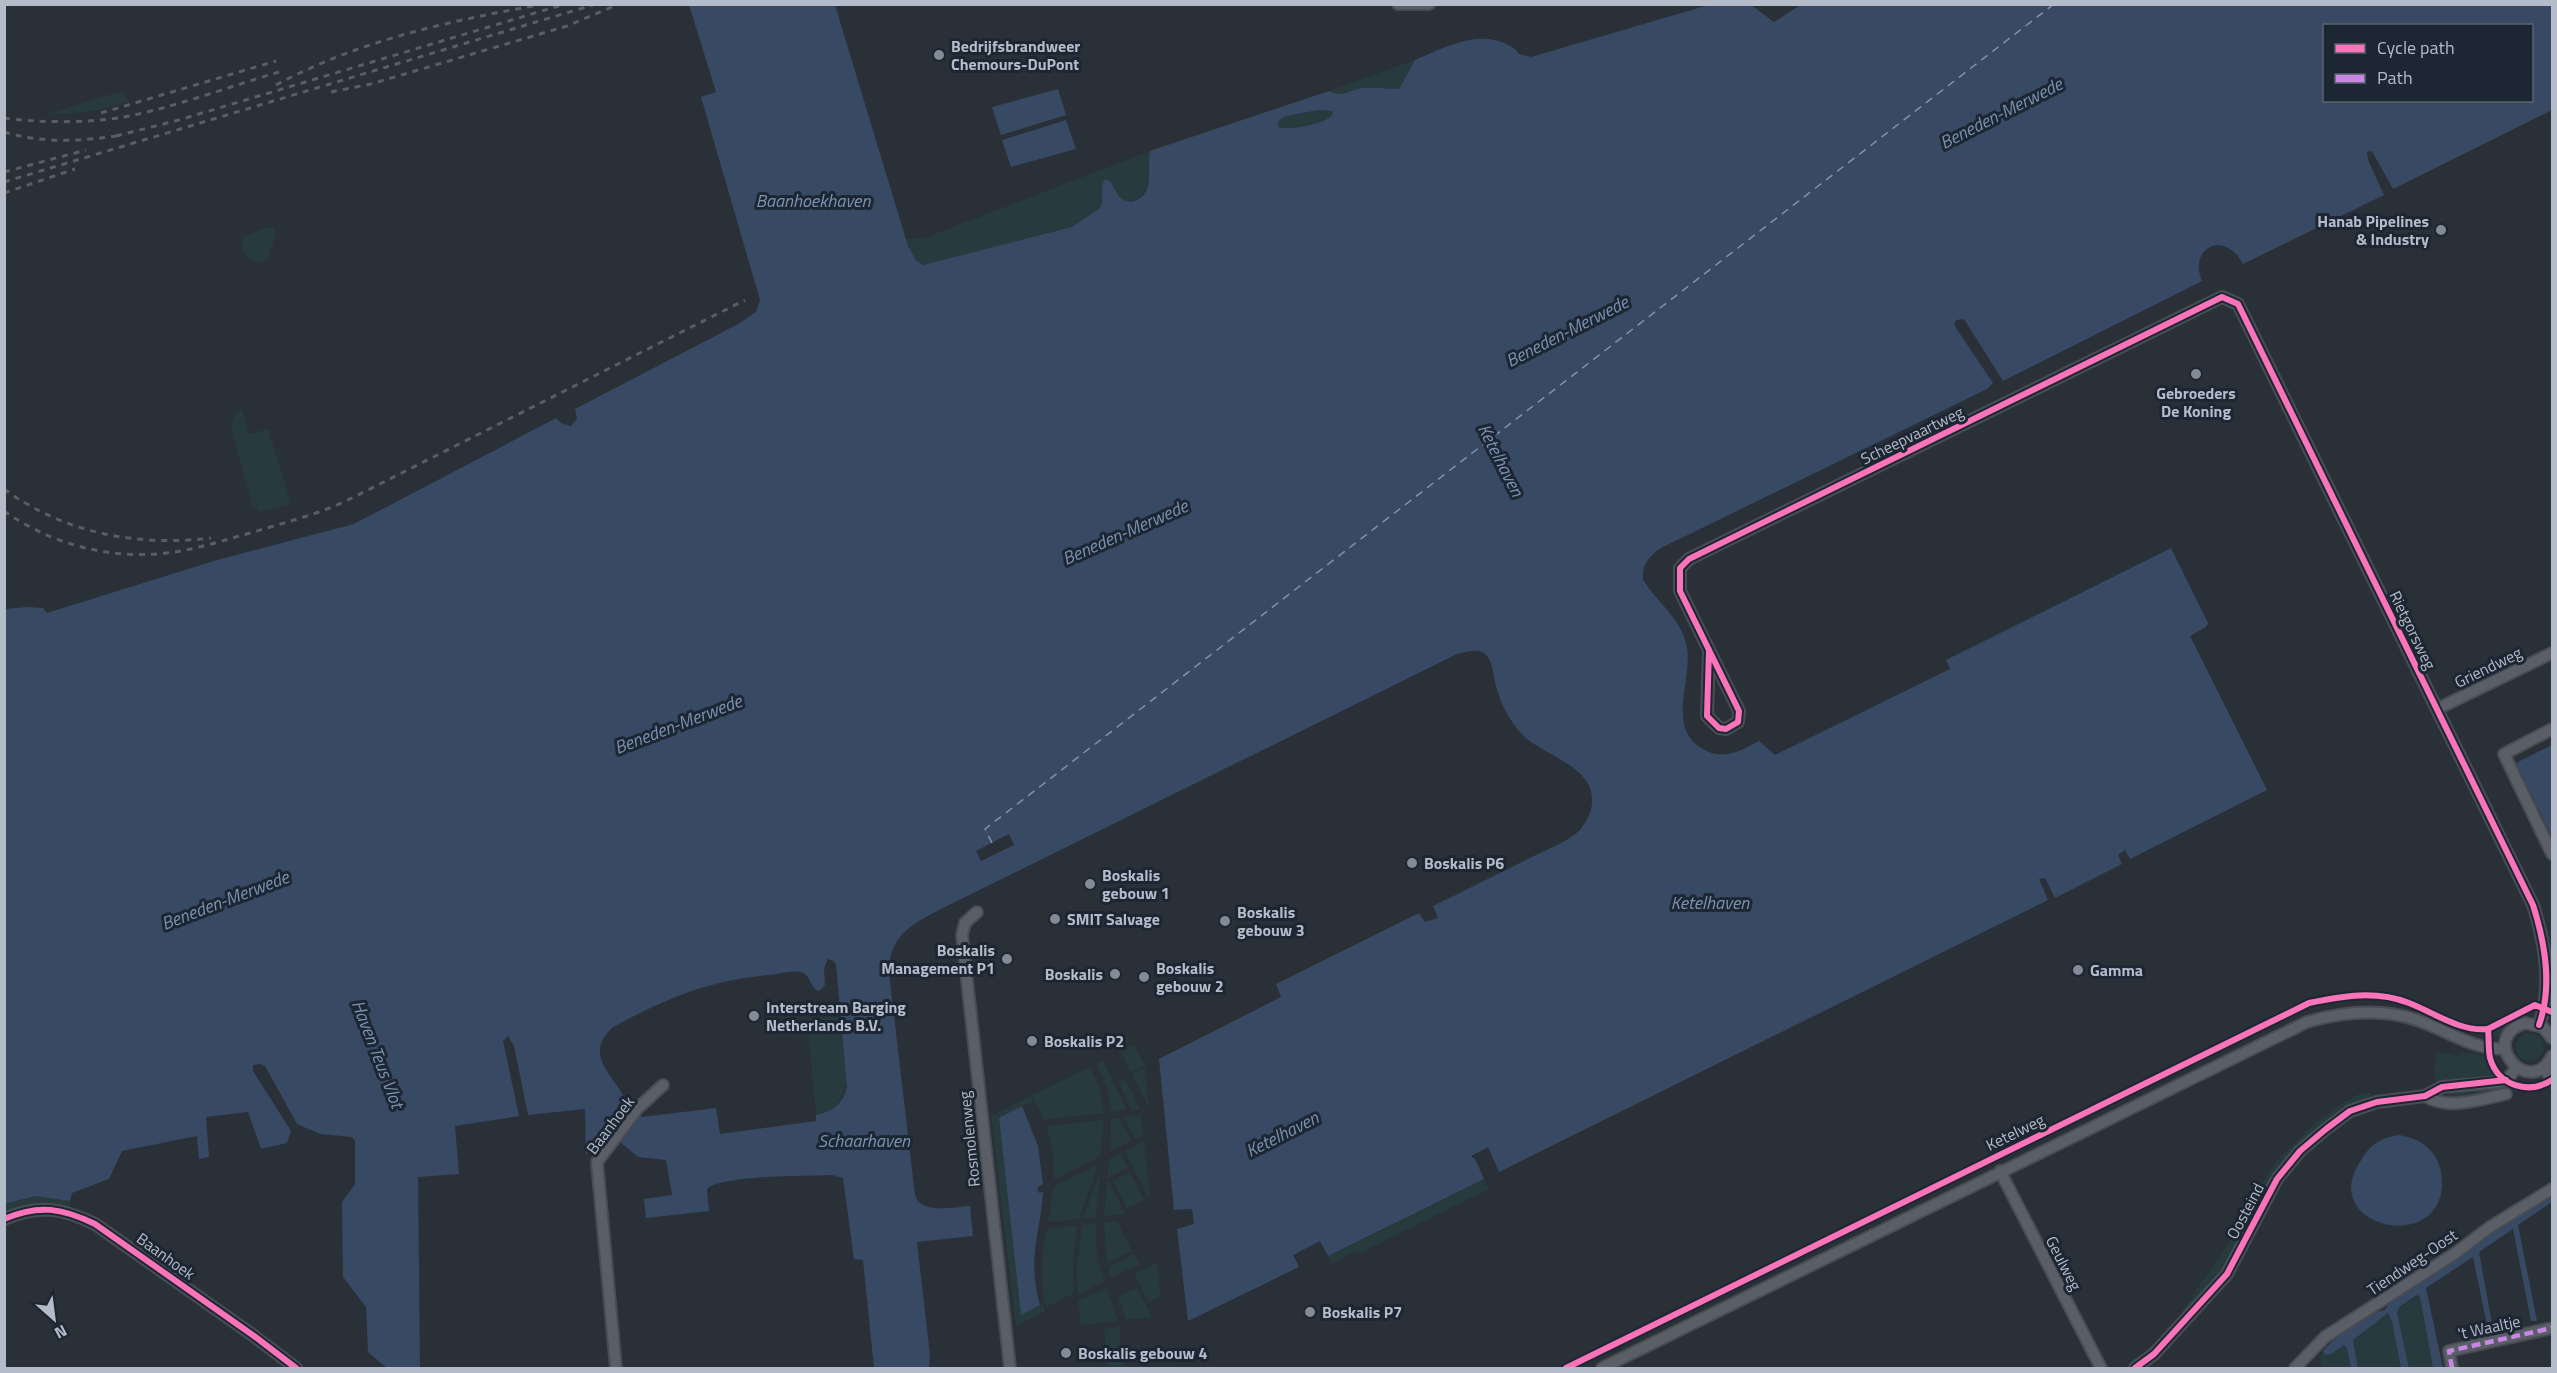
<svg xmlns="http://www.w3.org/2000/svg" width="2557" height="1373" font-family="'Titillium Web',sans-serif">
	<rect width="100%" height="100%" fill="#2a3038"/>
	<g fill="#273a3e">
		<path d="M1415,60L1399,89C1388,89 1376,87 1365,88C1350,88 1345,99 1329,91Z"/>
		<path d="M115,93L123,94L129,101L95,111L47,115Z"/>
		<path d="M1319,110L1332,111L1333,114C1323,125 1295,129 1281,128L1278,125L1279,120L1286,116Z"/>
		<path d="M1150,151C1146,171 1154,202 1125,201L1115,191L1100,208L1072,227L926,265C914,263 909,250 906,239H922Z"/>
		<path d="M269,227L274,228L276,234L268,259L259,263L249,260L241,248L243,236Z"/>
		<path d="M242,409L249,434L268,429L291,503L260,512L252,504L231,427L235,414Z"/>
		<path d="M2534,1009H2536C2530,1017 2524,1017 2516,1021C2507,1027 2503,1036 2493,1039L2494,1028Z"/>
		<path d="M841,1017C844,1050 862,1107 816,1115L807,1019Z"/>
		<circle cx="2530" cy="1047" r="14"/>
		<path d="M1134,1045L1145,1066L1131,1072L1121,1052Z"/>
		<path d="M2443,1052L2458,1057L2460,1052L2486,1056L2497,1077L2445,1081L2436,1084L2434,1070L2438,1053L2442,1054Z"/>
		<path d="M1103,1061L1127,1110L1111,1112L1107,1087L1097,1064Z"/>
		<path d="M1090,1067L1100,1090L1101,1094L1098,1095V1097H1102L1103,1113L1071,1117L1070,1114L1068,1117L1044,1120L1032,1095Z"/>
		<path d="M1145,1068L1149,1108L1132,1074Z"/>
		<path d="M1125,1079L1140,1109L1132,1110L1118,1082Z"/>
		<path d="M2507,1085L2520,1091L2459,1100L2442,1098V1095Z"/>
		<path d="M2363,1092L2365,1095L2370,1092L2376,1102L2365,1104L2292,1156L2233,1257L2214,1282L2170,1331L2200,1284L2221,1256L2259,1188L2278,1159L2313,1125L2342,1103Z"/>
		<path d="M1031,1096L1033,1101L999,1118L1021,1314L1043,1303L1045,1311L1016,1326L991,1116Z"/>
		<path d="M1141,1116L1143,1135L1135,1139L1124,1117Z"/>
		<path d="M989,1118L1012,1322L1009,1319Z"/>
		<path d="M1119,1118L1131,1141L1110,1151L1111,1119Z"/>
		<path d="M1104,1120L1100,1156L1054,1179V1159L1047,1126Z"/>
		<path d="M1144,1142L1150,1196L1148,1197L1125,1151Z"/>
		<path d="M1121,1153L1128,1168L1107,1178L1109,1159Z"/>
		<path d="M1098,1165L1079,1219L1048,1222L1054,1186Z"/>
		<path d="M1100,1172L1096,1217L1083,1218Z"/>
		<path d="M1130,1172L1144,1200L1127,1208L1113,1181Z"/>
		<path d="M1484,1179L1489,1189L1358,1254L1356,1251L1332,1264L1328,1256Z"/>
		<path d="M1109,1182L1125,1214L1104,1216L1107,1183Z"/>
		<path d="M35,1196L70,1201V1211L5,1218V1204Z"/>
		<path d="M1117,1221L1132,1251L1107,1264L1104,1223Z"/>
		<path d="M1096,1223L1097,1257L1104,1281L1078,1295L1077,1268L1082,1225Z"/>
		<path d="M1077,1225L1073,1261V1294L1046,1307C1039,1281 1041,1255 1047,1229Z"/>
		<path d="M1134,1254L1139,1264L1111,1278L1108,1267Z"/>
		<path d="M1157,1263L1161,1296L1149,1302L1134,1274Z"/>
		<path d="M1106,1288L1118,1321L1081,1325L1078,1301Z"/>
		<path d="M1137,1288L1152,1317L1126,1320L1118,1297Z"/>
		<path d="M2420,1296L2433,1368H2409L2397,1313L2399,1307Z"/>
		<path d="M2388,1313L2392,1322L2401,1368H2358L2353,1340Z"/>
		<path d="M1119,1327L1124,1368H1108L1104,1329Z"/>
		<path d="M2344,1345L2347,1348L2351,1368H2323L2319,1356L2323,1352L2325,1355L2331,1354Z"/>
	</g>
	<g fill="#384963" fill-rule="evenodd">
		<path d="M1712,4L1751,5L1774,22L1802,4L2552,5V110L2393,189L2372,151L2367,152L2368,160L2384,195L2243,264C2224,229 2188,248 2202,281L2003,381L1964,319L1956,320L1954,325L1993,383L1987,389L1659,549C1648,558 1642,565 1643,579C1656,602 1679,616 1686,643C1695,677 1664,727 1703,749C1723,761 1741,751 1759,741L1775,755L1950,669L1946,660L2171,548L2208,623L2206,627L2190,636L2267,790L2130,859L2125,850L2118,855L2122,864L2055,898L2045,878L2039,879L2048,900L1499,1172L1488,1147L1471,1156L1475,1159L1484,1179L1328,1256L1320,1241L1293,1255L1299,1267L1188,1321L1177,1229L1194,1224L1192,1209L1174,1210L1159,1059L1281,997L1276,984L1419,913L1425,922L1438,918L1433,906C1466,890 1499,873 1532,857C1548,849 1567,842 1580,830C1584,825 1589,816 1591,810C1601,766 1544,758 1522,734C1510,722 1500,703 1496,686C1493,677 1494,664 1487,656C1480,647 1466,652 1457,654L949,905C917,922 889,931 889,973L915,1195C921,1215 954,1207 970,1206L973,1236L917,1242L930,1355L929,1368H874L863,1260L854,1259L843,1178L832,1175C809,1176 720,1175 707,1189L709,1211L646,1218L644,1199L672,1195L666,1160L638,1157L609,1133L601,1134L586,1155L585,1109L528,1115L514,1046L508,1036L503,1041L519,1116L455,1126L459,1174L418,1177L420,1367L387,1368L368,1352L366,1307L343,1277L342,1202L355,1184V1141L352,1137L320,1134L297,1124L265,1066L260,1064L253,1065V1071L291,1131L287,1143L261,1149L248,1112L206,1117L209,1157L199,1159L197,1136L122,1151L109,1179L72,1193L70,1201L35,1196L5,1204V609L28,607L43,608L47,613L217,560L354,524L556,418L561,423L571,426L577,419L575,409L740,323L756,312L760,300L701,97L716,92L689,5H835L908,246L916,260L923,265L1072,227L1100,208C1105,199 1099,188 1105,179L1110,181C1113,186 1116,193 1120,197C1131,208 1146,197 1148,185C1150,174 1148,162 1150,151L1329,91C1345,99 1350,88 1365,88C1376,87 1388,89 1399,89L1415,60C1444,48 1478,29 1508,45C1514,48 1516,49 1519,54L1531,57ZM2324,26H2532V100H2324ZM1319,110L1332,111L1333,114C1324,125 1294,129 1280,128L1278,125L1279,120L1286,116ZM828,959L834,961L836,965L847,1087C843,1103 833,1112 816,1115V1121L720,1134L716,1108L642,1117L629,1108C621,1079 579,1058 613,1027C668,998 706,981 769,975C778,974 792,970 801,972C811,975 810,988 819,991L825,985L824,968Z"/>
		<path d="M1058,89L1066,115L1001,135L992,107Z"/>
		<path d="M1066,120L1076,149L1011,167L1002,140Z"/>
		<path d="M2552,745V837L2516,763Z"/>
		<path d="M1022,1106L1038,1146L1043,1184L1037,1188L1039,1193L1043,1192C1040,1237 1027,1257 1040,1305L1021,1315L999,1118Z"/>
		<path d="M2399,1135C2426,1139 2443,1157 2442,1185C2439,1255 2318,1226 2360,1162C2370,1145 2379,1138 2399,1135Z"/>
		<path d="M2552,1193V1202L2518,1225L2537,1321H2531L2513,1229L2479,1252L2493,1329L2488,1330L2473,1257L2426,1288L2443,1368H2433L2420,1297L2417,1295L2399,1307L2397,1313L2409,1368H2401L2392,1322L2388,1313L2353,1340L2358,1368H2351L2347,1348L2344,1345L2331,1354L2325,1355L2323,1352C2326,1343 2365,1315 2376,1312C2379,1311 2382,1311 2385,1310L2389,1303L2445,1264L2456,1260L2465,1249L2535,1206Z"/>
	</g>
	<path fill="#2a3038" d="M1009,834L1014,845L981,861L976,851Z"/>
	<g fill="none" stroke-linecap="round" stroke-linejoin="round">
		<path stroke="#7c92b1" stroke-width="1.5" stroke-dasharray="8 6" stroke-linecap="butt" d="M992,843L985,829L2054,4"/>
		<g stroke="#484c53" stroke-width="14">
			<g id="minor">
				<path d="M1398,4H1429"/>
				<path d="M1709,650L1739,711L1738,722L1726,729L1719,728L1707,716L1709,650L1680,591V568L1689,559L2222,297L2238,304L2533,905C2545,943 2553,986 2539,1025"/>
				<path d="M2437,709L2552,653"/>
				<path d="M2552,729L2504,754L2552,854"/>
				<path d="M977,912L965,923L962,935L1010,1368"/>
				<path d="M2552,1038L2543,1027L2525,1023C2476,1038 2530,1101 2552,1056"/>
				<path d="M2544,1067L2552,1081"/>
				<path d="M2425,1096C2448,1111 2481,1099 2506,1094"/>
				<path d="M2000,1171L2101,1368"/>
				<path d="M4,1219C39,1204 62,1208 95,1224L254,1336L296,1368"/>
				<path d="M616,1368L597,1162L638,1108L663,1085"/>
				<path d="M1602,1368L2307,1022C2342,1012 2381,1008 2417,1020C2449,1031 2470,1049 2505,1049"/>
				<path d="M2135,1368L2154,1354L2227,1274L2277,1179L2300,1151L2326,1129L2350,1111L2377,1102L2425,1096L2442,1087L2500,1082L2506,1080L2517,1068"/>
				<path d="M2295,1368L2325,1337L2454,1254L2490,1227L2552,1189"/>
				<path d="M2452,1368L2449,1351L2552,1328"/>
			</g>
		</g>
		<use href="#minor" stroke="#5a5e66" stroke-width="10"/>
		<g stroke="#595d64" stroke-width="3" stroke-dasharray="6 6" stroke-linecap="butt">
			<path d="M276,85C358,41 448,21 539,5"/>
			<path d="M331,92L371,84L567,26L619,4"/>
			<path d="M101,113L276,61"/>
			<path d="M4,118C38,123 91,123 124,117C176,107 228,87 279,72"/>
			<path d="M4,132C44,144 83,141 123,135"/>
			<path d="M116,136L179,120L565,4"/>
			<path d="M4,172L86,150"/>
			<path d="M4,182L596,4"/>
			<path d="M4,193L75,169"/>
			<path d="M4,489C64,533 137,547 211,538"/>
			<path d="M4,511C54,546 115,561 175,552C200,548 225,540 250,533C283,523 316,515 346,501L745,300"/>
		</g>
		<path stroke="#c787e3" stroke-width="4.5" stroke-dasharray="9 4.5" stroke-linecap="butt" d="M2452,1368L2449,1351L2552,1328"/>
		<g stroke="#1d2633" stroke-width="10">
			<g id="cycleway">
				<path d="M1709,650L1739,711L1738,722L1726,729L1719,728L1707,716L1709,650L1680,591V568L1689,559L2222,297L2238,304L2533,905C2545,943 2553,986 2539,1025"/>
				<path d="M2552,1012L2535,1005L2488,1029C2489,1038 2488,1049 2490,1058C2498,1086 2529,1095 2552,1080"/>
				<path d="M4,1219C39,1204 62,1208 95,1224L254,1336L296,1368"/>
				<path d="M1566,1368L2309,1003C2343,996 2375,990 2409,1003C2435,1013 2460,1032 2488,1029"/>
				<path d="M2135,1368L2154,1354L2227,1274L2277,1179L2300,1151L2326,1129L2350,1111L2377,1102L2425,1096L2442,1087L2506,1080"/>
			</g>
		</g>
		<use href="#cycleway" stroke="#fb73b8" stroke-width="6"/>
	</g>
	<g fill="#848b96" stroke="#1d2633" stroke-width="2">
		<circle cx="939" cy="55" r="6"/>
		<circle cx="2441" cy="230" r="6"/>
		<circle cx="2196" cy="374" r="6"/>
		<circle cx="1412" cy="863" r="6"/>
		<circle cx="1090" cy="884" r="6"/>
		<circle cx="1055" cy="919" r="6"/>
		<circle cx="1225" cy="921" r="6"/>
		<circle cx="1007" cy="959" r="6"/>
		<circle cx="2078" cy="970" r="6"/>
		<circle cx="1115" cy="974" r="6"/>
		<circle cx="1144" cy="977" r="6"/>
		<circle cx="754" cy="1016" r="6"/>
		<circle cx="1032" cy="1041" r="6"/>
		<circle cx="1310" cy="1312" r="6"/>
		<circle cx="1066" cy="1353" r="6"/>
	</g>
	<g text-anchor="middle" dominant-baseline="central" stroke-width="6" stroke-linejoin="round" paint-order="stroke">
		<g font-size="16" font-weight="bold" fill="#b4bcc9" stroke="#1d2633" text-anchor="start">
			<text x="951" y="46">Bedrijfsbrandweer<tspan x="951" dy="18">Chemours-DuPont</tspan></text>
			<text x="2429" y="221" text-anchor="end">Hanab Pipelines<tspan x="2429" dy="18">&amp; Industry</tspan></text>
			<text x="2196" y="393" text-anchor="middle">Gebroeders<tspan x="2196" dy="18">De Koning</tspan></text>
			<text x="1424" y="863">Boskalis P6</text>
			<text x="1102" y="875">Boskalis<tspan x="1102" dy="18">gebouw 1</tspan></text>
			<text x="1237" y="912">Boskalis<tspan x="1237" dy="18">gebouw 3</tspan></text>
			<text x="1067" y="919">SMIT Salvage</text>
			<text x="995" y="950" text-anchor="end">Boskalis<tspan x="995" dy="18">Management P1</tspan></text>
			<text x="1156" y="968">Boskalis<tspan x="1156" dy="18">gebouw 2</tspan></text>
			<text x="2090" y="970">Gamma</text>
			<text x="1103" y="974" text-anchor="end">Boskalis</text>
			<text x="766" y="1007">Interstream Barging<tspan x="766" dy="18">Netherlands B.V.</tspan></text>
			<text x="1044" y="1041">Boskalis P2</text>
			<text x="1322" y="1312">Boskalis P7</text>
			<text x="1078" y="1353">Boskalis gebouw 4</text>
		</g>
		<g font-size="16" fill="#b4bcc9" stroke="#1d2633">
			<text transform="translate(1912 435) rotate(-26)">Scheepvaartweg</text>
			<text transform="translate(2413 630) rotate(64)">Rietgorsweg</text>
			<text transform="translate(2488 667) rotate(-26)">Griendweg</text>
			<text transform="translate(610 1125) rotate(-53)">Baanhoek</text>
			<text transform="translate(2015 1132) rotate(-26)">Ketelweg</text>
			<text transform="translate(969 1139) rotate(-96)">Rosmolenweg</text>
			<text transform="translate(2245 1211) rotate(-62)">Oosteind</text>
			<text transform="translate(166 1256) rotate(36)">Baanhoek</text>
			<text transform="translate(2412 1262) rotate(-34)">Tiendweg-Oost</text>
			<text transform="translate(2064 1263) rotate(63)">Geulweg</text>
			<text transform="translate(2489 1327) rotate(-12)">'t Waaltje</text>
		</g>
		<g font-size="18" font-style="italic" fill="#7c92b1" stroke="#1d2633">
			<text transform="translate(2001 113) rotate(-27)">Beneden-Merwede</text>
			<text x="813" y="200">Baanhoekhaven</text>
			<text transform="translate(1567 331) rotate(-27)">Beneden-Merwede</text>
			<text transform="translate(1501 460) rotate(63)">Ketelhaven</text>
			<text transform="translate(1125 532) rotate(-24)">Beneden-Merwede</text>
			<text transform="translate(678 724) rotate(-21)">Beneden-Merwede</text>
			<text transform="translate(225 900) rotate(-21)">Beneden-Merwede</text>
			<text x="1710" y="902">Ketelhaven</text>
			<text transform="translate(378 1054) rotate(69)">Haven Teus Vlot</text>
			<text transform="translate(1282 1134) rotate(-27)">Ketelhaven</text>
			<text x="864" y="1140">Schaarhaven</text>
		</g>
	</g>
	<rect width="2557" height="1373" fill="none" stroke="#b4bcc9" stroke-width="12"/>
	<rect x="2323" y="24" width="210" height="78" fill="#1d2633" stroke="#59626f" stroke-width="1.5"/>
	<rect x="2335" y="44" width="30" height="9" fill="#fb73b8" stroke="#59626f" stroke-width="1.5"/>
	<text x="2377" y="54" font-size="18" fill="#b4bcc9">Cycle path</text>
	<rect x="2335" y="74" width="30" height="9" fill="#c787e3" stroke="#59626f" stroke-width="1.5"/>
	<text x="2377" y="84" font-size="18" fill="#b4bcc9">Path</text>
	<g transform="translate(54 1319) rotate(152)" stroke="#1d2633" stroke-width="4.5" paint-order="stroke">
	<path d="M0-4.5L10 22L0 15L-10 22Z" fill="#b4bcc9"/>
	<text y="-9" font-size="16" font-weight="bold" text-anchor="middle" fill="#b4bcc9">N</text>
	</g>
</svg>
